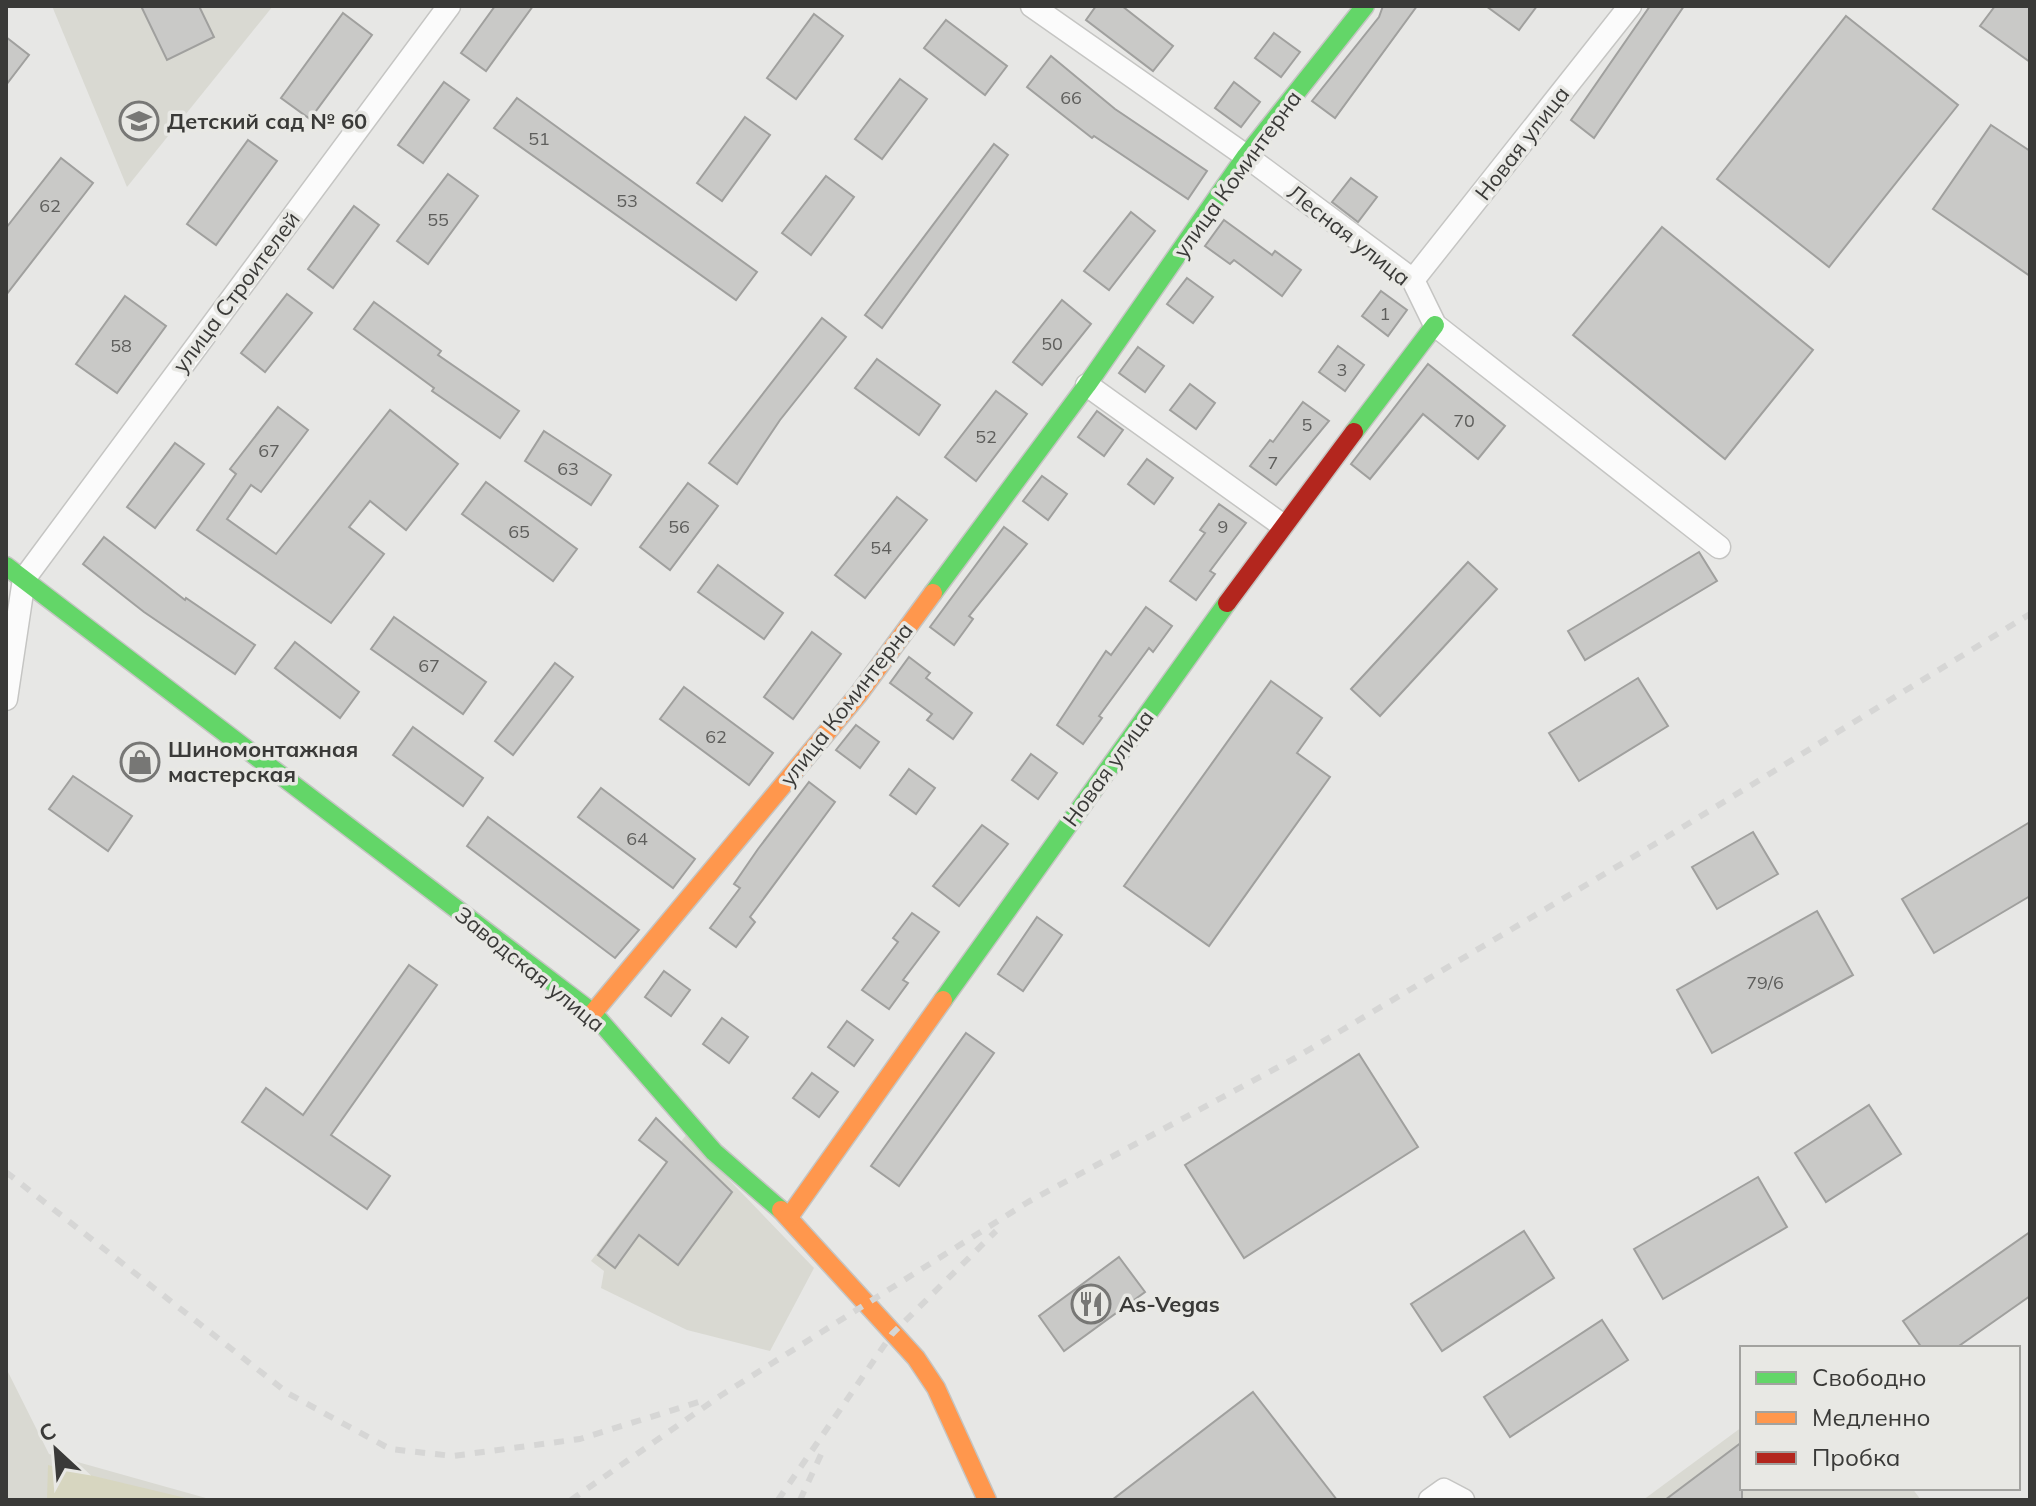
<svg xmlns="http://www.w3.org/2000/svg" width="2036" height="1506" font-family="Mulish,sans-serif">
	<rect width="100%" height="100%" fill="#e7e7e5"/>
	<g fill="#d9d9d2">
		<path d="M52,6H273L127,187Z"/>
		<path d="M686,1135L814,1268L770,1351L687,1330L601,1288L604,1271L591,1261Z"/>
		<path d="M6,1368L49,1454L213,1500H6Z"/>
		<path d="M1742,1427V1488H1912L1921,1500H1643Z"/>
	</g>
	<path fill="#d7d6c0" d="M48,1465L194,1500H47Z"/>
	<g fill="#c9c9c7" stroke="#a0a09e" stroke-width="2">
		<path d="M141,6H199L214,37L167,60Z"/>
		<path d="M495,6H533L486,71L461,53Z"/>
		<path d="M1096,6H1122L1173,46L1153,71L1086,20Z"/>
		<path d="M1383,6H1417L1335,118L1312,101L1379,17Z"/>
		<path d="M1486,6H1537L1519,30Z"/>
		<path d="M1650,6H1684L1594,138L1571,120Z"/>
		<path d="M1995,6H2030V62L1980,26Z"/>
		<path d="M343,13L372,35L310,119L281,98Z"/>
		<path d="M814,14L843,36L796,99L767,78Z"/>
		<path d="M1846,16L1958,105L1829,267L1717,179Z"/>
		<path d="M946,20L1007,66L985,95L924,48Z"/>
		<path d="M1274,33L1300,52L1281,77L1255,58Z"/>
		<path d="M6,37L29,55L6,85Z"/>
		<path d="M1051,56L1115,109L1207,171L1188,199L1094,136L1092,138L1027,87Z"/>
		<path d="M900,79L927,99L882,159L855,139Z"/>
		<path d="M444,82L469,100L423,163L398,145Z"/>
		<path d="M1234,82L1260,102L1241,127L1215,108Z"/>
		<path d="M517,98L757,272L736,300L494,128Z"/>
		<path d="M745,117L770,135L722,201L697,183Z"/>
		<path d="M1991,125L2030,151V276L1933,209Z"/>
		<path d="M248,140L277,161L216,245L187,224Z"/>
		<path d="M994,144L1008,155L882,328L865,315Z"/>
		<path d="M61,158L93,183L6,295V228Z"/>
		<path d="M448,174L478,196L428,264L397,241Z"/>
		<path d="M826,176L854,197L811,255L782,233Z"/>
		<path d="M1351,178L1377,197L1358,222L1332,202Z"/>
		<path d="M354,206L379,225L333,288L308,269Z"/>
		<path d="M1131,212L1155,231L1109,290L1084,271Z"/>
		<path d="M1224,220L1272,255L1275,251L1301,270L1282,296L1234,260L1230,264L1205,246Z"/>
		<path d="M1662,227L1813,350L1725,459L1573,335Z"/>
		<path d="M1187,278L1213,297L1193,323L1167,304Z"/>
		<path d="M1381,291L1407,310L1388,336L1362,316Z"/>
		<path d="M287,294L312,313L265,372L241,353Z"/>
		<path d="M125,296L166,326L117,393L76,364Z"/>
		<path d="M1062,300L1091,324L1042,385L1013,362Z"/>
		<path d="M374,302L441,351L438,355L519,411L500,438L432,391L434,388L354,329Z"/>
		<path d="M822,318L846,337L780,420L737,484L709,463Z"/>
		<path d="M1338,346L1364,365L1345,391L1319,372Z"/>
		<path d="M1138,347L1164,366L1145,392L1119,373Z"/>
		<path d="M877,359L940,405L919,435L855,388Z"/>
		<path d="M1428,364L1505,426L1478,459L1423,414L1370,479L1351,464Z"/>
		<path d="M1190,384L1215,403L1196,429L1170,410Z"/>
		<path d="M996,391L1027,414L976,481L945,457Z"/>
		<path d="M1303,402L1329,421L1276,485L1250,466L1270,440L1273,442Z"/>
		<path d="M278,407L308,430L261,492L251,485L227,519L276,554L390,410L458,464L406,530L370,501L349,527L384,554L331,623L197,530L236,474L230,469Z"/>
		<path d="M1097,411L1123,430L1104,456L1078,437Z"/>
		<path d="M544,431L611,475L591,505L525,461Z"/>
		<path d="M175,443L204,464L155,528L127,507Z"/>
		<path d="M1147,459L1173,478L1154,504L1128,484Z"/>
		<path d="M1042,476L1067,494L1048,520L1023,501Z"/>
		<path d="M486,482L577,549L553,581L462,514Z"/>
		<path d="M688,483L718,506L670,570L640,547Z"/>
		<path d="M897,497L927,520L865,598L835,575Z"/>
		<path d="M1219,504L1246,523L1210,571L1215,574L1196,600L1170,581L1205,533L1200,530Z"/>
		<path d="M1004,527L1027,544L969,616L973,619L954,645L930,627Z"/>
		<path d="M104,537L185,600L186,598L255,645L235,674L144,612L83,564Z"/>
		<path d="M1699,552L1717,581L1585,660L1568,631Z"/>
		<path d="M1468,562L1497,589L1380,716L1351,689Z"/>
		<path d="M718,565L783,613L764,639L698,592Z"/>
		<path d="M1146,607L1172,626L1153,652L1149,648L1099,716L1102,718L1083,744L1057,725L1106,651L1111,655Z"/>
		<path d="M394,617L486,682L463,714L371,649Z"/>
		<path d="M812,632L841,654L793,719L764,697Z"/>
		<path d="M295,642L359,692L340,718L275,668Z"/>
		<path d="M909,657L930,673L926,678L972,713L953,739L927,720L932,714L890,683Z"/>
		<path d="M555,663L573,677L513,755L495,741Z"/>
		<path d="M1638,678L1668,726L1579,781L1549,733Z"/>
		<path d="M1271,681L1322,718L1297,753L1330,777L1209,946L1124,886Z"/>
		<path d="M684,687L773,753L749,785L660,719Z"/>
		<path d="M856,725L879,742L860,768L836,750Z"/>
		<path d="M413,727L483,778L463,806L393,755Z"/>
		<path d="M1031,754L1057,773L1038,799L1012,780Z"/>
		<path d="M909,769L935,788L916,814L890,795Z"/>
		<path d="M73,776L132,816L108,851L49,809Z"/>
		<path d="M809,782L835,802L750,917L755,922L736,947L710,928L740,888L734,884L758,849Z"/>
		<path d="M601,788L695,859L673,888L578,817Z"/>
		<path d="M488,817L639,930L615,958L467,846Z"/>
		<path d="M2030,822V896L1934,953L1902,899Z"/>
		<path d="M982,825L1008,844L959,906L933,886Z"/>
		<path d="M1753,832L1778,874L1717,909L1692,867Z"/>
		<path d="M1817,911L1853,975L1712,1053L1677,990Z"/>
		<path d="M912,913L939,932L903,980L908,983L889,1009L862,990L898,942L893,938Z"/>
		<path d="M1037,917L1062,935L1023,991L998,974Z"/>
		<path d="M409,965L437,985L331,1135L390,1176L367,1209L242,1122L266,1088L303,1115Z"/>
		<path d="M664,971L690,990L671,1016L645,997Z"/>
		<path d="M722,1018L748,1037L729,1063L703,1044Z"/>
		<path d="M847,1021L873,1040L854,1066L828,1047Z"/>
		<path d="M966,1033L994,1053L899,1186L871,1166Z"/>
		<path d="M1359,1054L1418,1147L1244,1258L1185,1165Z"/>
		<path d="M812,1073L838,1092L819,1117L793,1098Z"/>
		<path d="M1869,1105L1901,1154L1826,1202L1795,1153Z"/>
		<path d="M656,1118L732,1192L678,1265L639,1235L615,1268L598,1255L667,1162L639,1140Z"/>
		<path d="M1758,1177L1787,1227L1663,1299L1634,1249Z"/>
		<path d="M1524,1231L1554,1278L1442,1351L1411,1304Z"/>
		<path d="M2030,1232V1296L1956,1348H1922L1903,1321Z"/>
		<path d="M1119,1257L1145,1292L1064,1351L1039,1316Z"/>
		<path d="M1602,1320L1628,1360L1510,1437L1484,1397Z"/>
		<path d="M1253,1392L1337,1500H1112Z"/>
		<path d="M1742,1442V1500H1665Z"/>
	</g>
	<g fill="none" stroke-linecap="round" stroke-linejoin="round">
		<g stroke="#c5c5c3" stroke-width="25">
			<g id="street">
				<path d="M1032,6L1246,156L1413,280L1435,325L1719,547"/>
				<path d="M1413,280L1630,6"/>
				<path d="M1087,385L1282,525"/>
				<path d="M6,699L24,579L449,6"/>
				<path d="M1430,1500L1444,1490L1463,1500"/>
			</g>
		</g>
		<g stroke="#c5c5c3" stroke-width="21">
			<g id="fast">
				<path d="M1354,432L1435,325"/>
				<path d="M6,566L593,1013L714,1152L781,1210"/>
				<path d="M933,593L1087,385L1246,156L1365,6"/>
				<path d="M943,1000L1227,603"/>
			</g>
		</g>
		<g stroke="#c5c5c3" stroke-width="21">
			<g id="slow">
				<path d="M593,1013L858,695L933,593"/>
				<path d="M781,1210L916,1358L936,1388L987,1500"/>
				<path d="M789,1217L943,1000"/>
			</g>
		</g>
		<g stroke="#c5c5c3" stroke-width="21">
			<path id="jam" d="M1227,603L1354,432"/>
		</g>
		<use href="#street" stroke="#fbfbfb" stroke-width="22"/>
		<use href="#fast" stroke="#63d668" stroke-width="18"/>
		<use href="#slow" stroke="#ff974d" stroke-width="18"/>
		<use href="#jam" stroke="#b3261e" stroke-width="18"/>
		<g stroke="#d6d6d5" stroke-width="6" stroke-dasharray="10 10" stroke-linecap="butt">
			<path d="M6,1172L289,1394L390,1449L453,1456L580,1439L705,1400"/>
			<path d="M571,1500L720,1396L1028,1202L1295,1058L1665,838L2030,614"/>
			<path d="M778,1500L892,1334L996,1231"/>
			<path d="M800,1500L824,1448"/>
		</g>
	</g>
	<defs>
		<g id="school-ring" transform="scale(2)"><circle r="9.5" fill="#e8e8e4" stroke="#777775" stroke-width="1.5"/><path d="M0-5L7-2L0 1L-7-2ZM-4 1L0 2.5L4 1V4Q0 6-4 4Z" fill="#777775"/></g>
		<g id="shop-ring" transform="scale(2)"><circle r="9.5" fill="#e8e8e4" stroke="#777775" stroke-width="1.5"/><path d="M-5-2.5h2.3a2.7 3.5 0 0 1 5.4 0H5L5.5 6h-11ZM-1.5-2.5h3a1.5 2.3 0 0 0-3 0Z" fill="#777775"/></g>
		<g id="restaurant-ring" transform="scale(2)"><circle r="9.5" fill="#e8e8e4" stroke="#777775" stroke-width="1.5"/><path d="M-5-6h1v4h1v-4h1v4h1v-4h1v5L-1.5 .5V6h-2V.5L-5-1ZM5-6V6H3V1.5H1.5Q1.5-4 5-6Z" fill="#777775"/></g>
	</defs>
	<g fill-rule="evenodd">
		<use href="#school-ring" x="139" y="121"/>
		<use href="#shop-ring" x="140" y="762"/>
		<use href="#restaurant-ring" x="1091" y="1304"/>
	</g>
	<g text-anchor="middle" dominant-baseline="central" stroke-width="7" stroke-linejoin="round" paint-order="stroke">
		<g font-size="18" fill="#5e5e5c">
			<text x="1071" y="97">66</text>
			<text x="539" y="138">51</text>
			<text x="627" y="200">53</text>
			<text x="50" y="205">62</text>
			<text x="438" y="219">55</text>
			<text x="1385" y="313">1</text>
			<text x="1052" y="343">50</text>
			<text x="121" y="345">58</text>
			<text x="1342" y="369">3</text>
			<text x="1464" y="420">70</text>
			<text x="1307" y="424">5</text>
			<text x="986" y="436">52</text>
			<text x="269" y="450">67</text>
			<text x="1273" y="462">7</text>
			<text x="568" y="468">63</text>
			<text x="679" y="526">56</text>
			<text x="1223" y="526">9</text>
			<text x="519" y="531">65</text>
			<text x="881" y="547">54</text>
			<text x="429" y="665">67</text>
			<text x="716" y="736">62</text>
			<text x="637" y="838">64</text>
			<text x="1765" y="982">79/6</text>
		</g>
		<g font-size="22" font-weight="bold" fill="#3a3a38" stroke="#e8e8e4" text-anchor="start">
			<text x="167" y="121">Детский сад № 60</text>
			<text x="168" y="749">Шиномонтажная<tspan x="168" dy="25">мастерская</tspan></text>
			<text x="1119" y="1304">As-Vegas</text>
		</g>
		<g font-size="22" fill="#3a3a38" stroke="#e8e8e4">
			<text transform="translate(1522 143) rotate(-52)">Новая улица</text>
			<text transform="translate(1237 174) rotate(-54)">улица Коминтерна</text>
			<text transform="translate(1349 235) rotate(38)">Лесная улица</text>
			<text transform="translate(236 292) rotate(-53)">улица Строителей</text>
			<text transform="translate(846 704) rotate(-52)">улица Коминтерна</text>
			<text transform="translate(1108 768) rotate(-54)">Новая улица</text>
			<text transform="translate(530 969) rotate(39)">Заводская улица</text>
		</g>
	</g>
	<rect width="2036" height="1506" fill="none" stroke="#3a3a38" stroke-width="16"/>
	<rect x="1740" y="1346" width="280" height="144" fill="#e8e8e4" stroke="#a2a29f" stroke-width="2"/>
	<rect x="1756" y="1372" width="40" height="12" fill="#63d668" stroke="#a2a29f" stroke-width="2"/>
	<text x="1812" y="1386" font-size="24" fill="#3a3a38">Свободно</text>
	<rect x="1756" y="1412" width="40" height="12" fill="#ff974d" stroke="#a2a29f" stroke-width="2"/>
	<text x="1812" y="1426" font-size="24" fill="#3a3a38">Медленно</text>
	<rect x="1756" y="1452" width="40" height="12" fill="#b3261e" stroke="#a2a29f" stroke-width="2"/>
	<text x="1812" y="1466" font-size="24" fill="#3a3a38">Пробка</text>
	<g transform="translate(56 1450) rotate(334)" stroke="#e8e8e4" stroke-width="6" paint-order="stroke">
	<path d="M0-6L14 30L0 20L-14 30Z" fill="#3a3a38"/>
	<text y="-12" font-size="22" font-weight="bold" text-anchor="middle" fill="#3a3a38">С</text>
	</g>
</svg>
